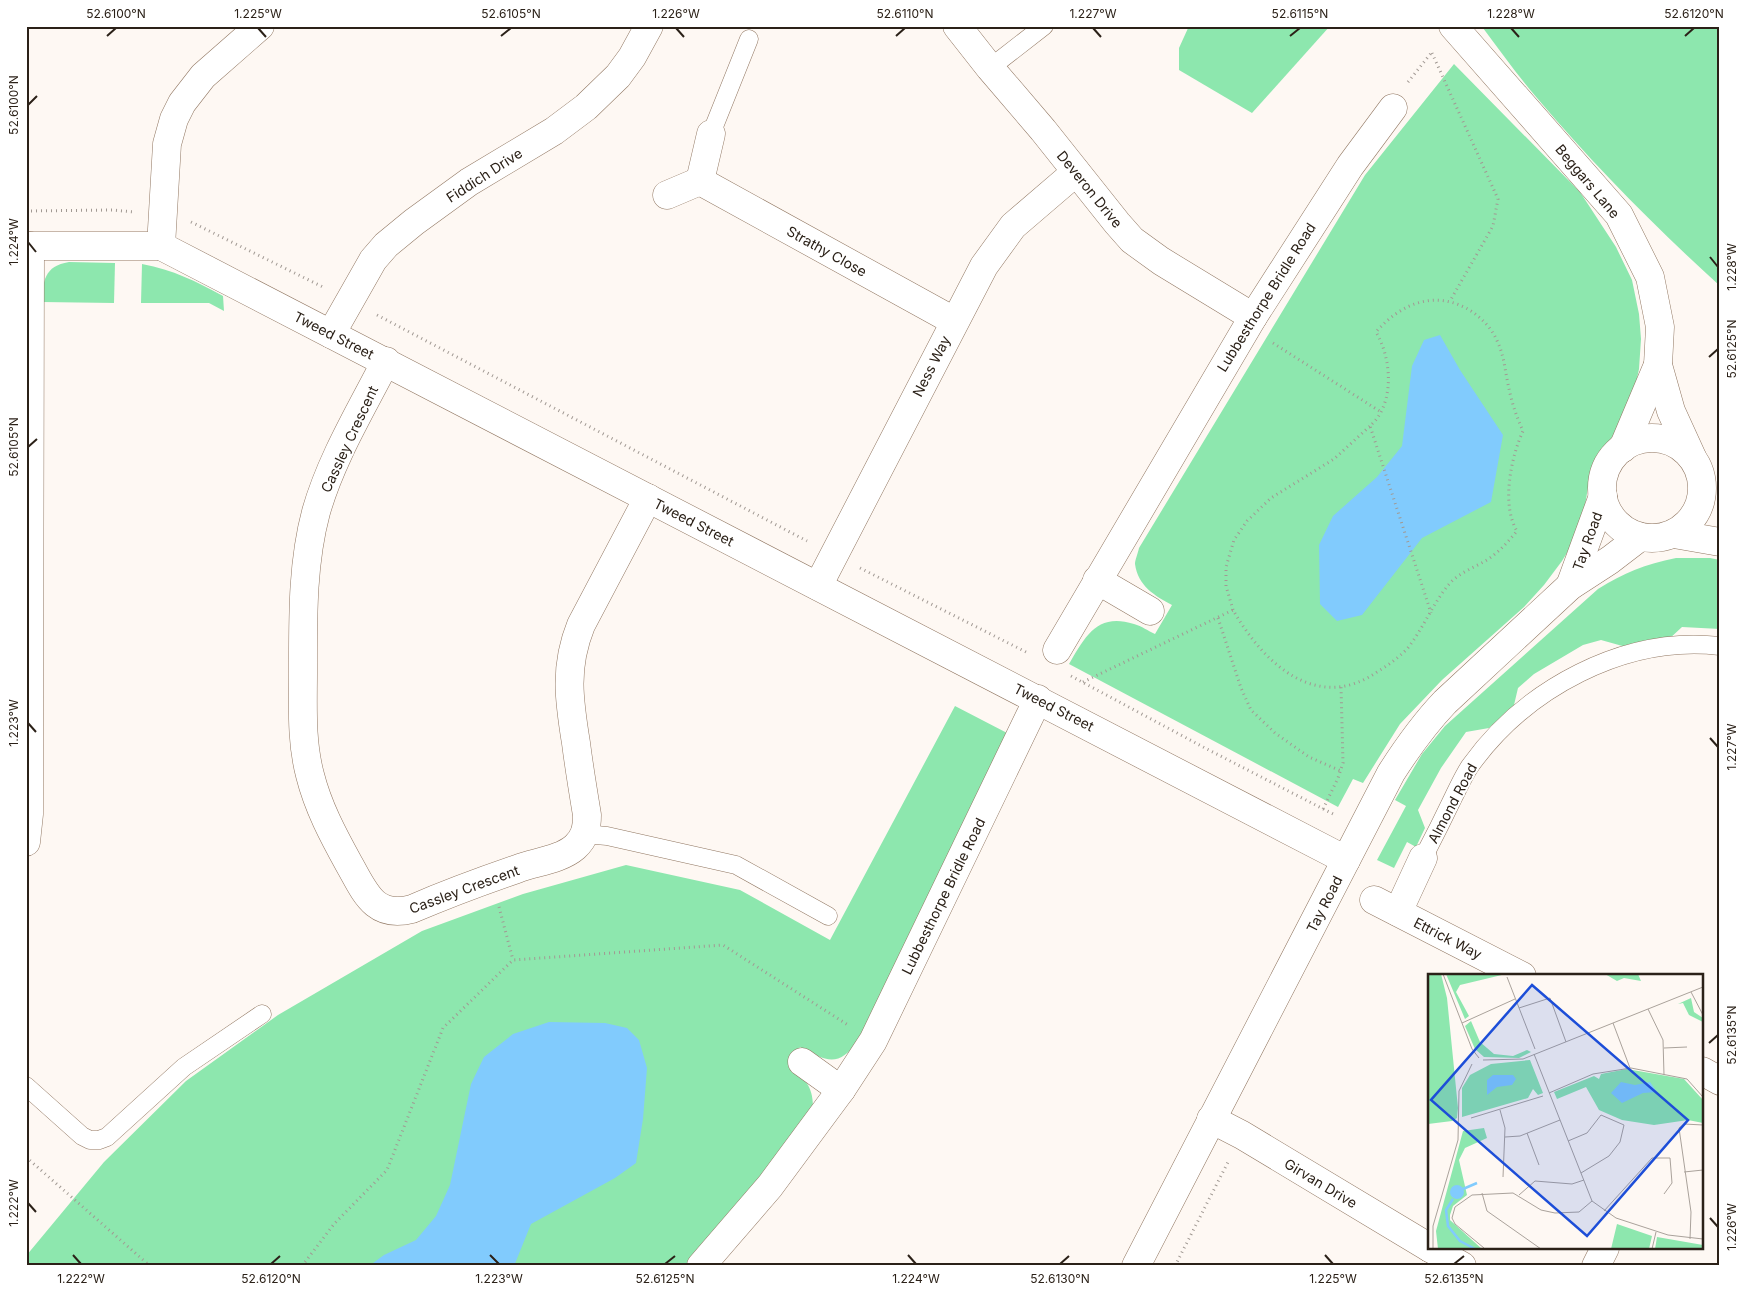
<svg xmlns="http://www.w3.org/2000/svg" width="1746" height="1292" font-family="Inter,sans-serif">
	<rect width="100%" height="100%" fill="#fef8f3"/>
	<g fill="#8de7ae">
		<path d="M1189,26H1330L1252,113L1179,70V48Z"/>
		<path d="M1484,26H1720V286C1655,227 1593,164 1537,98C1518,76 1501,52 1483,28Z"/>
		<path d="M1454,64L1580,192L1616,247L1632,280L1639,314L1641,339L1639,369L1633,397L1618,428L1600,455L1590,474L1583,519L1576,538L1562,561L1544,585L1524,607L1442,680L1400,724L1363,783L1353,779L1338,807L1069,664C1085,637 1097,612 1134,624C1142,626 1148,631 1155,634L1172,605C1155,596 1138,586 1135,564C1135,560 1138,553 1139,548L1365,175Z"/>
		<path d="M69,262L115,263L114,303L42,302C43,281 44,266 69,262Z"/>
		<path d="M142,264C174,270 195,281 223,296L224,311L209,303H141Z"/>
		<path d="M1676,558H1710L1720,560V629L1682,627L1668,640L1626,647L1601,640L1583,645L1534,674L1518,688L1514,705L1489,728L1466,732L1441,768L1418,810L1425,828L1416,847L1407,842L1394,868L1377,860L1406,806L1395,800L1422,754L1445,726L1598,589C1624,573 1645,564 1676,558Z"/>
		<path d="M955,706L1009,734L860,1039C838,1068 828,1062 800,1047L788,1065C804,1078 813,1085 813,1107L767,1171L710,1238L684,1266H26V1256L104,1162L186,1081L278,1015L422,931L523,894L626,865L740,890L830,940Z"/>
	</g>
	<g fill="#81cbfd">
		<path d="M1440,335L1460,370L1503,435L1491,502L1422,538L1362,615L1337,621L1320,604L1319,545L1333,516L1377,477L1402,446L1412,366L1424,340Z"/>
		<path d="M549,1022L605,1023L627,1028L639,1040L647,1068L643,1119L636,1163L615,1178L531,1224L514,1266H369L384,1255L416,1240L436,1216L450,1185L471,1084L484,1057L513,1034Z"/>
	</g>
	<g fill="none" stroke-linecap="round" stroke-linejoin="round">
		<g stroke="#917762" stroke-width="19">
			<g id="lane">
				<path d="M990,68L1044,26"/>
				<path d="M711,134L749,39"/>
				<path d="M584,834L607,836L736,865L828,916"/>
				<path d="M1423,858C1434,837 1444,817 1454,796C1459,786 1464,775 1470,766C1525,689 1624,635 1720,646"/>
				<path d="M26,1086L82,1136L90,1140H99L107,1137L184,1067L262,1014"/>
			</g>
		</g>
		<g stroke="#917762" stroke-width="29">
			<g id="street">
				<path d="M957,26L990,68L1043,130L1117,223L1132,240L1161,261L1253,317"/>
				<path d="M700,181L954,321"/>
				<path d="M667,195L700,181L711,134"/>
				<path d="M161,246L167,144L174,119L182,103L203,76L260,26"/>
				<path d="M331,334L373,260L386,245L414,222L469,182L554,131L586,107L618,76L632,57L649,26"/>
				<path d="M386,361C361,410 331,459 316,512C302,564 303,619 303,673C303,707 301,741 310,775C318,807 333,835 349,864C365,892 374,919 412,909C447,894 482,881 517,869C535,862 560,860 575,847C585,838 587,828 587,815C583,791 579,767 576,743C569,700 564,667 581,625L648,498"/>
				<path d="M1097,580L1150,611"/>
				<path d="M818,586L984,266L1013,226L1076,172"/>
				<path d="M1057,650L1253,317L1350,166L1393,108"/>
				<path d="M26,842L29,814L30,246"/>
				<path d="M1374,900L1522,976"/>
				<path d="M1398,912L1423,858"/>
				<path d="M802,1062L841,1090"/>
				<path d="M1702,1071L1720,1081"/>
				<path d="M1211,1119L1242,1135L1430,1248"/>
				<path d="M1430,1248L1462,1266"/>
				<path d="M701,1266L770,1186L841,1090L873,1041L1038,699"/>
				<path d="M1596,1266L1605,1248"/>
			</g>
		</g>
		<g stroke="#917762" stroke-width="29">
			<g id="secondary">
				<path d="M1453,26L1619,215L1650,277L1660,327L1658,365L1671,411L1692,457"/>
				<path d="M26,246H161L1346,860"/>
				<circle cx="1652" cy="488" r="50"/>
				<path d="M1623,448L1658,365"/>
				<path d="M1674,534L1720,542"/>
				<path d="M1570,586L1603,496"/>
				<path d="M1136,1266L1391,773C1407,748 1424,724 1445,702L1570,586L1610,560L1640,537"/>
			</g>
		</g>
		<g stroke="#a19993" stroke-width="3" stroke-dasharray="1 4" stroke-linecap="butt">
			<path d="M1432,53L1498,199L1493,226L1450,301"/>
			<path d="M1408,82L1432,52"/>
			<path d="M26,211L112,210L134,212"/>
			<path d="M191,222L325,288"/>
			<path d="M377,315L807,541"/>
			<path d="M1273,343L1381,412"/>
			<path d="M860,568L1028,653"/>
			<path d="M1233,610L1226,586V567L1234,540L1247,521L1271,498L1334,459L1370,426"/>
			<path d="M1218,618L1241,688L1251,710L1275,733L1309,757L1341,771"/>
			<path d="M1071,676L1205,748L1335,815"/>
			<path d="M1083,682L1233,610C1264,664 1318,715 1380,670C1390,664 1399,657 1407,649C1424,628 1433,602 1451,582C1461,572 1475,567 1487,560C1499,552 1508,542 1517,531C1501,505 1511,457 1523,431C1516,416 1511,400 1508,384C1505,370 1504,356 1498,343C1493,330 1483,319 1471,311C1436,289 1401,303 1376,332C1392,359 1395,404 1370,426L1431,613"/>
			<path d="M1323,809L1338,778L1343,763L1341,686"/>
			<path d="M499,907L513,960"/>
			<path d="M26,1157L150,1266"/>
			<path d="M302,1266L334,1224L387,1170L443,1028L513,960L723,945L848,1025"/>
			<path d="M1175,1266L1228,1162"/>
		</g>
		<use href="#lane" stroke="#fff" stroke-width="18"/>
		<use href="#street" stroke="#fff" stroke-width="28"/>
		<use href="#secondary" stroke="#fff" stroke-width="28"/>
	</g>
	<path fill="none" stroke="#2b2118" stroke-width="2" d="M258,28L266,37M676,28L684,37M1093,28L1101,37M1511,28L1519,37M107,36L116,28M501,36L511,28M896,36L905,28M1290,36L1300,28M1685,36L1694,28M28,105L37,96M28,242L36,252M1710,257L1718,267M1709,357L1718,349M28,447L37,439M28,723L36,732M1710,738L1718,747M1709,1043L1718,1035M28,1203L36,1212M1710,1218L1718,1227M73,1255L81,1264M490,1255L499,1264M908,1255L916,1264M1325,1255L1333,1264M271,1264L280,1256M665,1264L675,1256M1060,1264L1069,1256M1454,1264L1464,1256"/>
	<g text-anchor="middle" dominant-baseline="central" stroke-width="4" stroke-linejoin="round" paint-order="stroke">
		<g font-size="14" fill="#2b2118" stroke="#fff">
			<text transform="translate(484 175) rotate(-33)">Fiddich Drive</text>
			<text transform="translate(1588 181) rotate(50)">Beggars Lane</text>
			<text transform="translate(1090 189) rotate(51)">Deveron Drive</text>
			<text transform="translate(827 251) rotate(29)">Strathy Close</text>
			<text transform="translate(1266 297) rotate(-58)">Lubbesthorpe Bridle Road</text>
			<text transform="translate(334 335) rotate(27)">Tweed Street</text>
			<text transform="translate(931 366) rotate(-63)">Ness Way</text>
			<text transform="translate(349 439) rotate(-65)">Cassley Crescent</text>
			<text transform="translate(694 522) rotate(27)">Tweed Street</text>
			<text transform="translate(1587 541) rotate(-70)">Tay Road</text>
			<text transform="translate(1054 707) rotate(27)">Tweed Street</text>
			<text transform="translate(1452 803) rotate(-62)">Almond Road</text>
			<text transform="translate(464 889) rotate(-20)">Cassley Crescent</text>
			<text transform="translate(943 896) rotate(-64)">Lubbesthorpe Bridle Road</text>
			<text transform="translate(1324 904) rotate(-63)">Tay Road</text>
			<text transform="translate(1448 938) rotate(27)">Ettrick Way</text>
			<text transform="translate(1321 1183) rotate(31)">Girvan Drive</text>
		</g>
	</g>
	<g transform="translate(1428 974)">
		<rect width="275" height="275" fill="#fef8f3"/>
		<path d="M0,0H13L19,24L30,134L29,144L24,147L0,150ZM18,0H78L32,11L28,18L41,42L37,45ZM177,0H210L213,7L196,4L189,7ZM263,24L266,38L275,44V48L261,41L255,29L250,30ZM43,47L52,68L66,80L85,82L99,76L103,78L91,84L56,83L47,75L37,52ZM102,86L115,119L110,121L105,115L100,124L34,143V114L42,101L63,90ZM199,95L256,105L275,126V149L260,146L226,151L194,146L171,136L158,113L129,125L126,118L166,102L171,105L173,100ZM56,154L59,164L37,174L31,186L39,221L25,232L22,241V246L54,275H10L8,257L35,157ZM189,250L224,262L221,275H183ZM229,263L275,271V275H227Z" fill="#8de7ae"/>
		<path d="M65,101H85L88,105L84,111L69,113L59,121V106ZM193,108L207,111L222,108L229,118L215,119L194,129L183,119ZM22 218a7 7 0 1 1 14 0a7 7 0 1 1-14 0Z" fill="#81cbfd"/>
		<path fill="none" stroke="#81cbfd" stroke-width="2.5" d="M35,215L49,209M25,225L18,236L20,252L32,267L47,275"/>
		<path fill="none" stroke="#aaa29b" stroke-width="1" d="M15,0L44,75L51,84M79,3L107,75M263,18L275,41M91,34L122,24L138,68M220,35L235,66L236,101M34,49L87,25M185,49L202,94M236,74L259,73M106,80L164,227L188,244L240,261L275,265M55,86L95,85L275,13M121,119L165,100L203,94L259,105L275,123M72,136L77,154L75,203M43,144L115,122M99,159L111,191M77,163L92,162L132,146M140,167L159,159L173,141L196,151L192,168L181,182L153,199M256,198L275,196M54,219L59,237L113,275M91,221L107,207L144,210L156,206M176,237L224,184H242L244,209L236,220M262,265L263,238L251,154L256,150L275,151M56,274L27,250L24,244L27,233L44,221L85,219L113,236L127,239L151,238L164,227M5,275V252L30,166L31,117L44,90M224,275L228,258"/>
		<path fill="#1d4ed8" fill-opacity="0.15" stroke="#1d4ed8" stroke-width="2.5" d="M104,11L260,146L159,262L3,126Z"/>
		<rect width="275" height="275" fill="none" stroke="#2b2118" stroke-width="2.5"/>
	</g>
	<rect width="1746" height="1292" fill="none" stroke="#ffffff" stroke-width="55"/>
	<rect x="28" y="28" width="1690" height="1236" fill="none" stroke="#2b2118" stroke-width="2"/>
	<g font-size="12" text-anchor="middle" fill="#2b2118">
		<text x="116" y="18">52.6100°N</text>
		<text x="258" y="18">1.225°W</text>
		<text x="511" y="18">52.6105°N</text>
		<text x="676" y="18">1.226°W</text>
		<text x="905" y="18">52.6110°N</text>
		<text x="1093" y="18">1.227°W</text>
		<text x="1300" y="18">52.6115°N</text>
		<text x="1511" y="18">1.228°W</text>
		<text x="1694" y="18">52.6120°N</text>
		<text transform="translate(14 105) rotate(-90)" y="4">52.6100°N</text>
		<text transform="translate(14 242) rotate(-90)" y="4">1.224°W</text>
		<text transform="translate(1732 267) rotate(-90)" y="4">1.228°W</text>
		<text transform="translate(1732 349) rotate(-90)" y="4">52.6125°N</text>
		<text transform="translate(14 447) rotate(-90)" y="4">52.6105°N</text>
		<text transform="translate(14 723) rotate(-90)" y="4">1.223°W</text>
		<text transform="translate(1732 747) rotate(-90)" y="4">1.227°W</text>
		<text transform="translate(1732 1035) rotate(-90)" y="4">52.6135°N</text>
		<text transform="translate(14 1203) rotate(-90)" y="4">1.222°W</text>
		<text transform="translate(1732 1227) rotate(-90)" y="4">1.226°W</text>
		<text x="81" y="1283">1.222°W</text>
		<text x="271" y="1283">52.6120°N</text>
		<text x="499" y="1283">1.223°W</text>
		<text x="665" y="1283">52.6125°N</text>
		<text x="916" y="1283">1.224°W</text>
		<text x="1060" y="1283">52.6130°N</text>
		<text x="1333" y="1283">1.225°W</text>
		<text x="1454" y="1283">52.6135°N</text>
	</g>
</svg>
